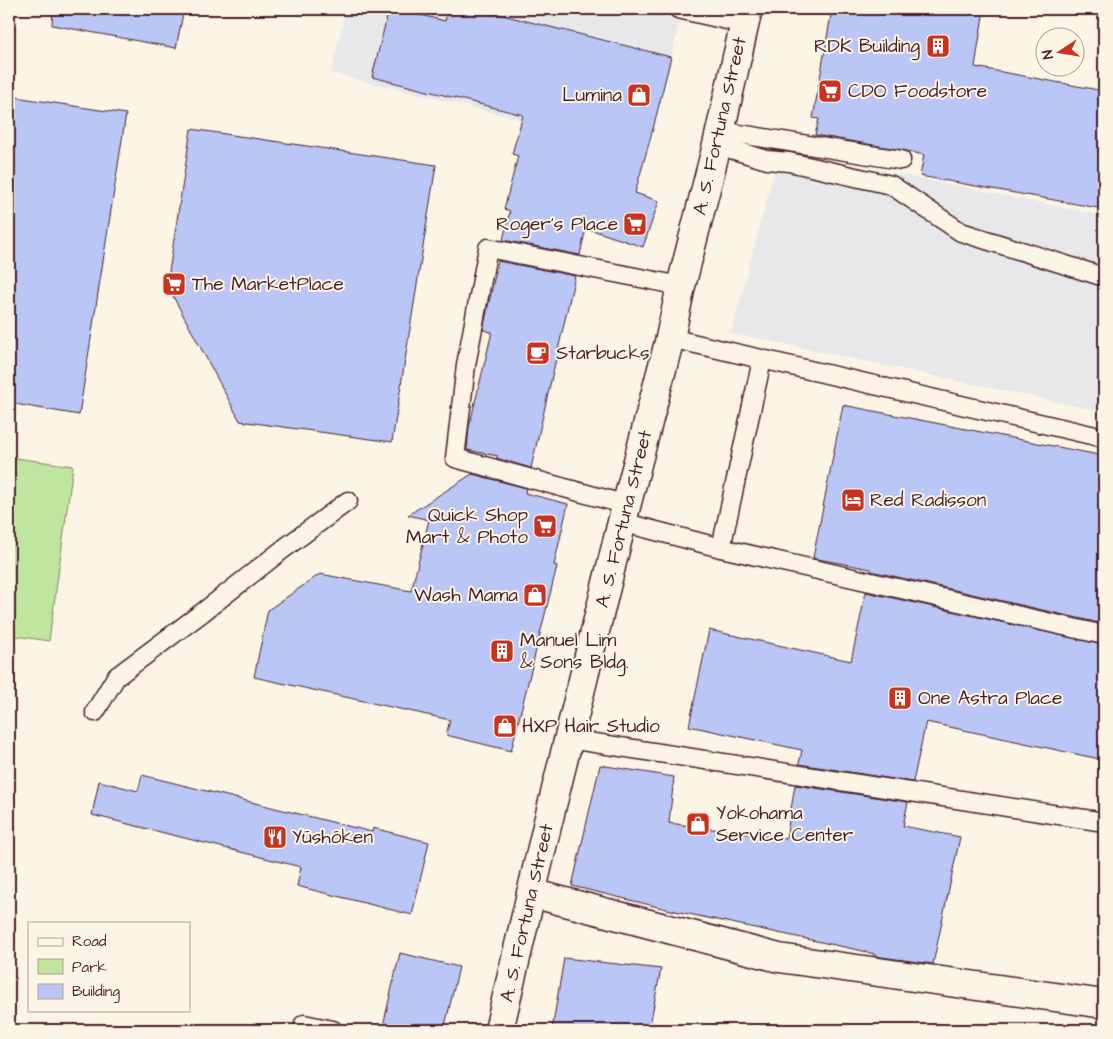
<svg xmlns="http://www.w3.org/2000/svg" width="1113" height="1039" font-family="'Architects Daughter',sans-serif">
	<rect width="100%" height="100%" fill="#fcf5e5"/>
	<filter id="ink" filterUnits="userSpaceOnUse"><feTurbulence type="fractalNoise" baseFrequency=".02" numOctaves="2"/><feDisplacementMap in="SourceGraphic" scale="10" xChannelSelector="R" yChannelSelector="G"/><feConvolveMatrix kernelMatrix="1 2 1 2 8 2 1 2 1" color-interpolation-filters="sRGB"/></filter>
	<g filter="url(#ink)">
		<g fill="#e8e7ea">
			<path d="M346,9H683L648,151L331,73Z"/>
			<path d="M780,150L1104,216V412L731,333Z"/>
		</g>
		<path fill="#c0e59f" stroke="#858265" d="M9,457L73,466L49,641L9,635Z"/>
		<g fill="#b9c6f6" stroke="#4a1f2b">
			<path d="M53,9H184L176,48L52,25Z"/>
			<path d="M389,9H396L445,21L448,9H478L671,57L654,125L635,193L659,201L643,247L586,228L580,255L503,240L510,211L504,209L518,156L512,154L523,115L372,77Z"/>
			<path d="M832,9H984L975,67L1104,91V209L920,176L924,155L903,150L815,135L819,119L813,118Z"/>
			<path d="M9,96L126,114L79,415L9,403Z"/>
			<path d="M191,129L436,165L392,442L240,421L167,285Z"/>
			<path d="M498,261L575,276L531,468L496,458L498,456L467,450L469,427L492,332L483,330Z"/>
			<path d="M843,405L1104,456V624L871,571V569L813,558Z"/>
			<path d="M472,474L526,488L525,493L568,504L554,565L557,566L511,751L446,735L450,720L254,677L268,610L320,574L411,591L429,520L408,515Z"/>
			<path d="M866,592L1104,645V760L926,722L913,782L799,764L802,750L689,726L709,630L851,661Z"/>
			<path d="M600,765L674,777L669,823L786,839L795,785L908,802L903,826L960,837L933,964L874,956V954L863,951L675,911L572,886Z"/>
			<path d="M142,775L372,832L373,828L429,842L412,915L297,886L301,867L92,815L99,781L138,791Z"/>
			<path d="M400,953L459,967L444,1030H382Z"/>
			<path d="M564,958L661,969L649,1030H552Z"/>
		</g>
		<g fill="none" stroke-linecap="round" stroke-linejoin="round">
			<g stroke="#4a1f2b" stroke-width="21">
				<g id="lane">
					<path d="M678,9L744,24"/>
					<path d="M721,131L901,160"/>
					<path d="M717,145L767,160L789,162L891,185L961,232L1104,277"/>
					<path d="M670,338L1104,438"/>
					<path d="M627,505L455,458L466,365L488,248L681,286"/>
					<path d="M622,522L721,548L762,360"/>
					<path d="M721,548L1104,635"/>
					<path d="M95,712L116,677L203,612L286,547L348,501"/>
					<path d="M569,739L1104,822"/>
					<path d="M304,1024L333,1030"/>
				</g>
			</g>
			<g stroke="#4a1f2b" stroke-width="31">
				<path id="street" d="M531,893L779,958L1104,1004"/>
			</g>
			<g stroke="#4a1f2b" stroke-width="31">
				<path id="secondary" d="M499,1030L547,826L622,522L670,338L681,286L717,145L748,9"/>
			</g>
			<use href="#lane" stroke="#fcf5e5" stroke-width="18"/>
			<use href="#street" stroke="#fcf5e5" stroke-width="28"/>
			<use href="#secondary" stroke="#fcf5e5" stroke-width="28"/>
		</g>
	</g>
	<defs>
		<g id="building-square" transform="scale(1.25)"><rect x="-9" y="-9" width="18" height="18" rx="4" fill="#c8321e" stroke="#fcf5e5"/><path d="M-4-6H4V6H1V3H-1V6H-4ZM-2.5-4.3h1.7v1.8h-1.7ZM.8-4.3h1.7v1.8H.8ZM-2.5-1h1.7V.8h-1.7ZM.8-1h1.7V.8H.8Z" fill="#fff"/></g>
		<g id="supermarket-square" transform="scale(1.25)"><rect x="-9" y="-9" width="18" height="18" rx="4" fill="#c8321e" stroke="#fcf5e5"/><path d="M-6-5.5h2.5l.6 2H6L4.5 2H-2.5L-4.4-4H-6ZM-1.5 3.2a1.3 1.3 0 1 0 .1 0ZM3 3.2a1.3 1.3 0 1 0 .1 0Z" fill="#fff"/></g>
		<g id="shop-square" transform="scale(1.25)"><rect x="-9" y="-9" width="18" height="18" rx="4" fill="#c8321e" stroke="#fcf5e5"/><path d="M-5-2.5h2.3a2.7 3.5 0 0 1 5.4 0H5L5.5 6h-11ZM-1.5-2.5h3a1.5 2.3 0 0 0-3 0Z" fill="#fff"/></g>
		<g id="cafe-square" transform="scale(1.25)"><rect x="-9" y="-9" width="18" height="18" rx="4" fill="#c8321e" stroke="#fcf5e5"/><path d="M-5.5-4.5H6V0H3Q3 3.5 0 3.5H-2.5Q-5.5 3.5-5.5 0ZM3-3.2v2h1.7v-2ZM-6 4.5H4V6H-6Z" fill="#fff"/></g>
		<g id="hotel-square" transform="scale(1.25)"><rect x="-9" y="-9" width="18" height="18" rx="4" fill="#c8321e" stroke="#fcf5e5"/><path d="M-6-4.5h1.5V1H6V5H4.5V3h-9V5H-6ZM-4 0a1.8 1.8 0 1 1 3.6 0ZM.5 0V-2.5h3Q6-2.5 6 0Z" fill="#fff"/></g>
		<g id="restaurant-square" transform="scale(1.25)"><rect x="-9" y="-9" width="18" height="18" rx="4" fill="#c8321e" stroke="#fcf5e5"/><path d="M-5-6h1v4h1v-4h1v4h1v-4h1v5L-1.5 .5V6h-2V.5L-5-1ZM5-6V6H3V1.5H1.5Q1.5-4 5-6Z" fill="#fff"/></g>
	</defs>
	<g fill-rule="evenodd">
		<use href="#building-square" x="938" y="46"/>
		<use href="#supermarket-square" x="830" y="91"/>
		<use href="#shop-square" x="639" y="95"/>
		<use href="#supermarket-square" x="635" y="224"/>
		<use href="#supermarket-square" x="174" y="284"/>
		<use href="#cafe-square" x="538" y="353"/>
		<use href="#hotel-square" x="853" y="500"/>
		<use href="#supermarket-square" x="545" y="526"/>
		<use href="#shop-square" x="535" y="595"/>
		<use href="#building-square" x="502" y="651"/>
		<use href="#building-square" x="900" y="698"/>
		<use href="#shop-square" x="505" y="726"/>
		<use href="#shop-square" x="698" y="824"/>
		<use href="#restaurant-square" x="275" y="837"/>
	</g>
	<g text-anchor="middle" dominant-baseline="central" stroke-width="4" stroke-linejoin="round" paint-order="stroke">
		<g font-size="19" fill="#4a1f2b" stroke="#fcf5e5" text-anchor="start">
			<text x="920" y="46" text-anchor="end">RDK Building</text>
			<text x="848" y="91">CDO Foodstore</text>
			<text x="622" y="95" text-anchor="end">Lumina</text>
			<text x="618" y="224" text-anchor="end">Roger's Place</text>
			<text x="192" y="284">The MarketPlace</text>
			<text x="556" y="353">Starbucks</text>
			<text x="870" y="500">Red Radisson</text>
			<text x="528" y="515" text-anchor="end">Quick Shop<tspan x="528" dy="22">Mart &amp; Photo</tspan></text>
			<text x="518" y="595" text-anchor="end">Wash Mama</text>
			<text x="520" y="640">Manuel Lim<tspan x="520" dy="22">&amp; Sons Bldg.</tspan></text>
			<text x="918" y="698">One Astra Place</text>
			<text x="522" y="726">HXP Hair Studio</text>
			<text x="716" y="813">Yokohama<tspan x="716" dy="22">Service Center</tspan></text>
			<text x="292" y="837">Yūshōken</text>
		</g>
		<g font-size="19" fill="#4a1f2b" stroke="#fcf5e5">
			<text transform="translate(720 126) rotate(-77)">A. S. Fortuna Street</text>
			<text transform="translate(624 519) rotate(-76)">A. S. Fortuna Street</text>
			<text transform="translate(527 913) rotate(-77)">A. S. Fortuna Street</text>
		</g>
	</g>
	<rect width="1113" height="1039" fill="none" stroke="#fcf5e5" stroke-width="30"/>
	<rect x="15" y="15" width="1083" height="1009" fill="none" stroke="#4a1f2b" stroke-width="2" filter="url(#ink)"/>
	<rect x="28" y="922" width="162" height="90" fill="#fcf5e5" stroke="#b59f9b"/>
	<rect x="38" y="938" width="25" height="8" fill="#fcf5e5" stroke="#b59f9b"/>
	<text x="72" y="946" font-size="15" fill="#4a1f2b">Road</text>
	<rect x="38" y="959" width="25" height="15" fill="#c0e59f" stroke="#b59f9b"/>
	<text x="72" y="972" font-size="15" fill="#4a1f2b">Park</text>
	<rect x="38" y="984" width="25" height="15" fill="#b9c6f6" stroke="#b59f9b"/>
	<text x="72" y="996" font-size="15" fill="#4a1f2b">Building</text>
	<g transform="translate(1060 52) rotate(258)"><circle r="24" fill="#fcf5e5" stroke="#b59f9b"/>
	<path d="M0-4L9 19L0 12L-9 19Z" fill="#c8321e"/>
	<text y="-8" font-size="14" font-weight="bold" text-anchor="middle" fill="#4a1f2b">N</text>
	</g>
</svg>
